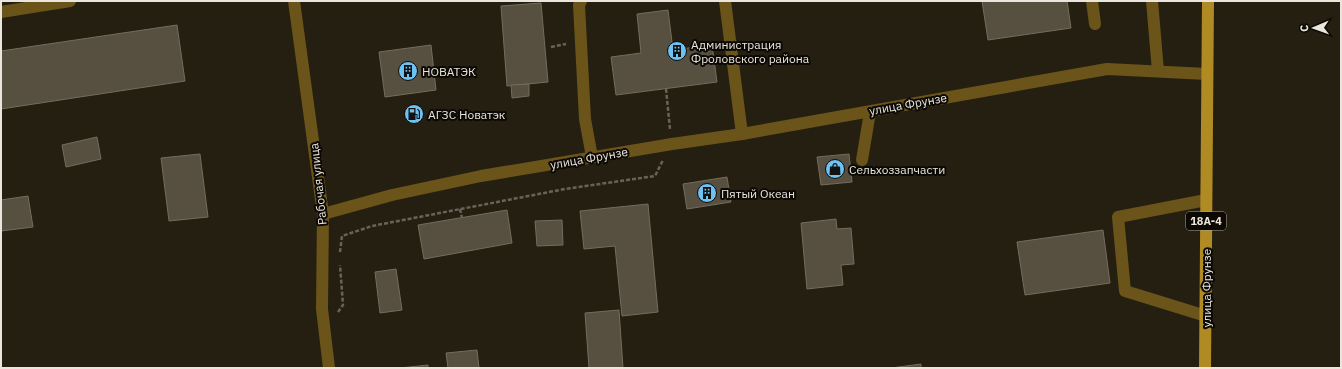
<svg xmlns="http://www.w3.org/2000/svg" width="1342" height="369" font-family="'IBM Plex Sans',sans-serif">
	<rect width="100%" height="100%" fill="#251f11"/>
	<g fill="#575041" stroke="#746d5d">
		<path d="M982,1H1067L1071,28L988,40Z"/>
		<path d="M541,3L548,82L507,86L501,6Z"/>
		<path d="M668,10L673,50L712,45L717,82L616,95L611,57L641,53L637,14Z"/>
		<path d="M177,25L185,81L1,109V51Z"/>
		<path d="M431,45L436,90L385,97L379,52Z"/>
		<path d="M529,84V96L512,98L511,85Z"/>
		<path d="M97,137L101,159L66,167L62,145Z"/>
		<path d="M200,154L208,217L169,221L161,158Z"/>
		<path d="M849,154L852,182L821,185L817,157Z"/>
		<path d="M727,177L731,202L687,209L683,184Z"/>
		<path d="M28,196L33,227L1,231V200Z"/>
		<path d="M648,204L658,312L622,316L615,246L584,249L580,211Z"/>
		<path d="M507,210L512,243L424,259L418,225Z"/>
		<path d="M836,219L837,229L851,228L854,264L841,265L843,285L807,289L801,223Z"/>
		<path d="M562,220L563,245L537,246L535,221Z"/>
		<path d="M1103,230L1110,283L1025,295L1017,242Z"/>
		<path d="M396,269L402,310L380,313L375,272Z"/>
		<path d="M619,310L623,368H589L585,313Z"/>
		<path d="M477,350L479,368H448L446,353Z"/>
		<path d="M921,364V368H891Z"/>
		<path d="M428,365V368H400Z"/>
	</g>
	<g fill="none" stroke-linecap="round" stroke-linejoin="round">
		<g stroke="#686357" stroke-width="2.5" stroke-dasharray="4 2" stroke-linecap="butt">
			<path d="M551,47L566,44"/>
			<path d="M666,89L670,129"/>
			<path d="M460,209L462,218"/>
			<path d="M340,252L342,236L372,226L565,189L655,176L663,160"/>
			<path d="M338,312L343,305L340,265"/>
		</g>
		<g stroke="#6b5419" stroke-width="12">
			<path d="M294,1L323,214L322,309L329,368"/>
			<path d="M581,1L579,5L585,119L592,157"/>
			<path d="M725,1L742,134"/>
			<path d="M1092,1L1095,24"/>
			<path d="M1152,1L1158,71"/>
			<path d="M1,12L70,1"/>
			<path d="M862,160L870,112"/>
			<path d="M323,214L392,195L481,176L672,144L742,134L1107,69L1207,74"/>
			<path d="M1206,316L1125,291L1118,217L1206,200"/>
		</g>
		<path stroke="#b08a22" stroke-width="12" d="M1205,368L1208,1"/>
	</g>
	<defs>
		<g id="building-disc" transform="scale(1)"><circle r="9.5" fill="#6dc2f3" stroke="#0c0905"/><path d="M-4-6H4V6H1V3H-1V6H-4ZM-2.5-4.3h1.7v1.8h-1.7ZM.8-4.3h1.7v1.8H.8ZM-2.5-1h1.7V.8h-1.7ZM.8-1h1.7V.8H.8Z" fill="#111"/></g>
		<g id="fuel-disc" transform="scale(1)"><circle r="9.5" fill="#6dc2f3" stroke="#0c0905"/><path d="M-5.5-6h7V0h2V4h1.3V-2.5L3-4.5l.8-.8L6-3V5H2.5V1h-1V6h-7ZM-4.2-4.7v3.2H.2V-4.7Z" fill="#111"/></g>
		<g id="shop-disc" transform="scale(1)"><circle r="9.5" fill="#6dc2f3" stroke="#0c0905"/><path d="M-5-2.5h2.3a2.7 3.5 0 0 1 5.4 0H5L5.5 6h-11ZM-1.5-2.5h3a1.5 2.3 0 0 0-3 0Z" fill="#111"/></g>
	</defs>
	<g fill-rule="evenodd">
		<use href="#building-disc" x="677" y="51"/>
		<use href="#building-disc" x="408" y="71"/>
		<use href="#fuel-disc" x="414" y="114"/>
		<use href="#shop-disc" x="835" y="169"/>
		<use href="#building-disc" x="707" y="193"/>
	</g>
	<g text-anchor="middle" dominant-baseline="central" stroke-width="4" stroke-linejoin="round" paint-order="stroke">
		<rect fill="#0c0905" stroke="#a7a49c" stroke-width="1" x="1186" y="212" width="40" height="18" rx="3"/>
		<g font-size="11" font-weight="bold" fill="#eae6dd">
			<text x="1206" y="221">18А-4</text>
		</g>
		<g font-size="12" fill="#eae6dd" stroke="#0c0905" text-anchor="start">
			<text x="691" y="44">Администрация<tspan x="691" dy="14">Фроловского района</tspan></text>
			<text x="422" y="71">НОВАТЭК</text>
			<text x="428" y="114">АГЗС Новатэк</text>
			<text x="849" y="169">Сельхоззапчасти</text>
			<text x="721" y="193">Пятый Океан</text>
		</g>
		<g font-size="12" fill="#eae6dd" stroke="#0c0905">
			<text transform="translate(908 104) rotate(-10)">улица Фрунзе</text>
			<text transform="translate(589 158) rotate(-10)">улица Фрунзе</text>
			<text transform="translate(318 184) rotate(-96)">Рабочая улица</text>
			<text transform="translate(1206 288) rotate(-90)">улица Фрунзе</text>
		</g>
	</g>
	<rect width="1342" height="369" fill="none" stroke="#eae6dd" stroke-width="4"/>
	<g transform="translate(1314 28) rotate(268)" stroke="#0c0905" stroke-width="3" paint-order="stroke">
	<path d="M0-3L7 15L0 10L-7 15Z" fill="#eae6dd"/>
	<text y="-6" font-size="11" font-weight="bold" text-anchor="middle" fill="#eae6dd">С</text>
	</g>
</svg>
